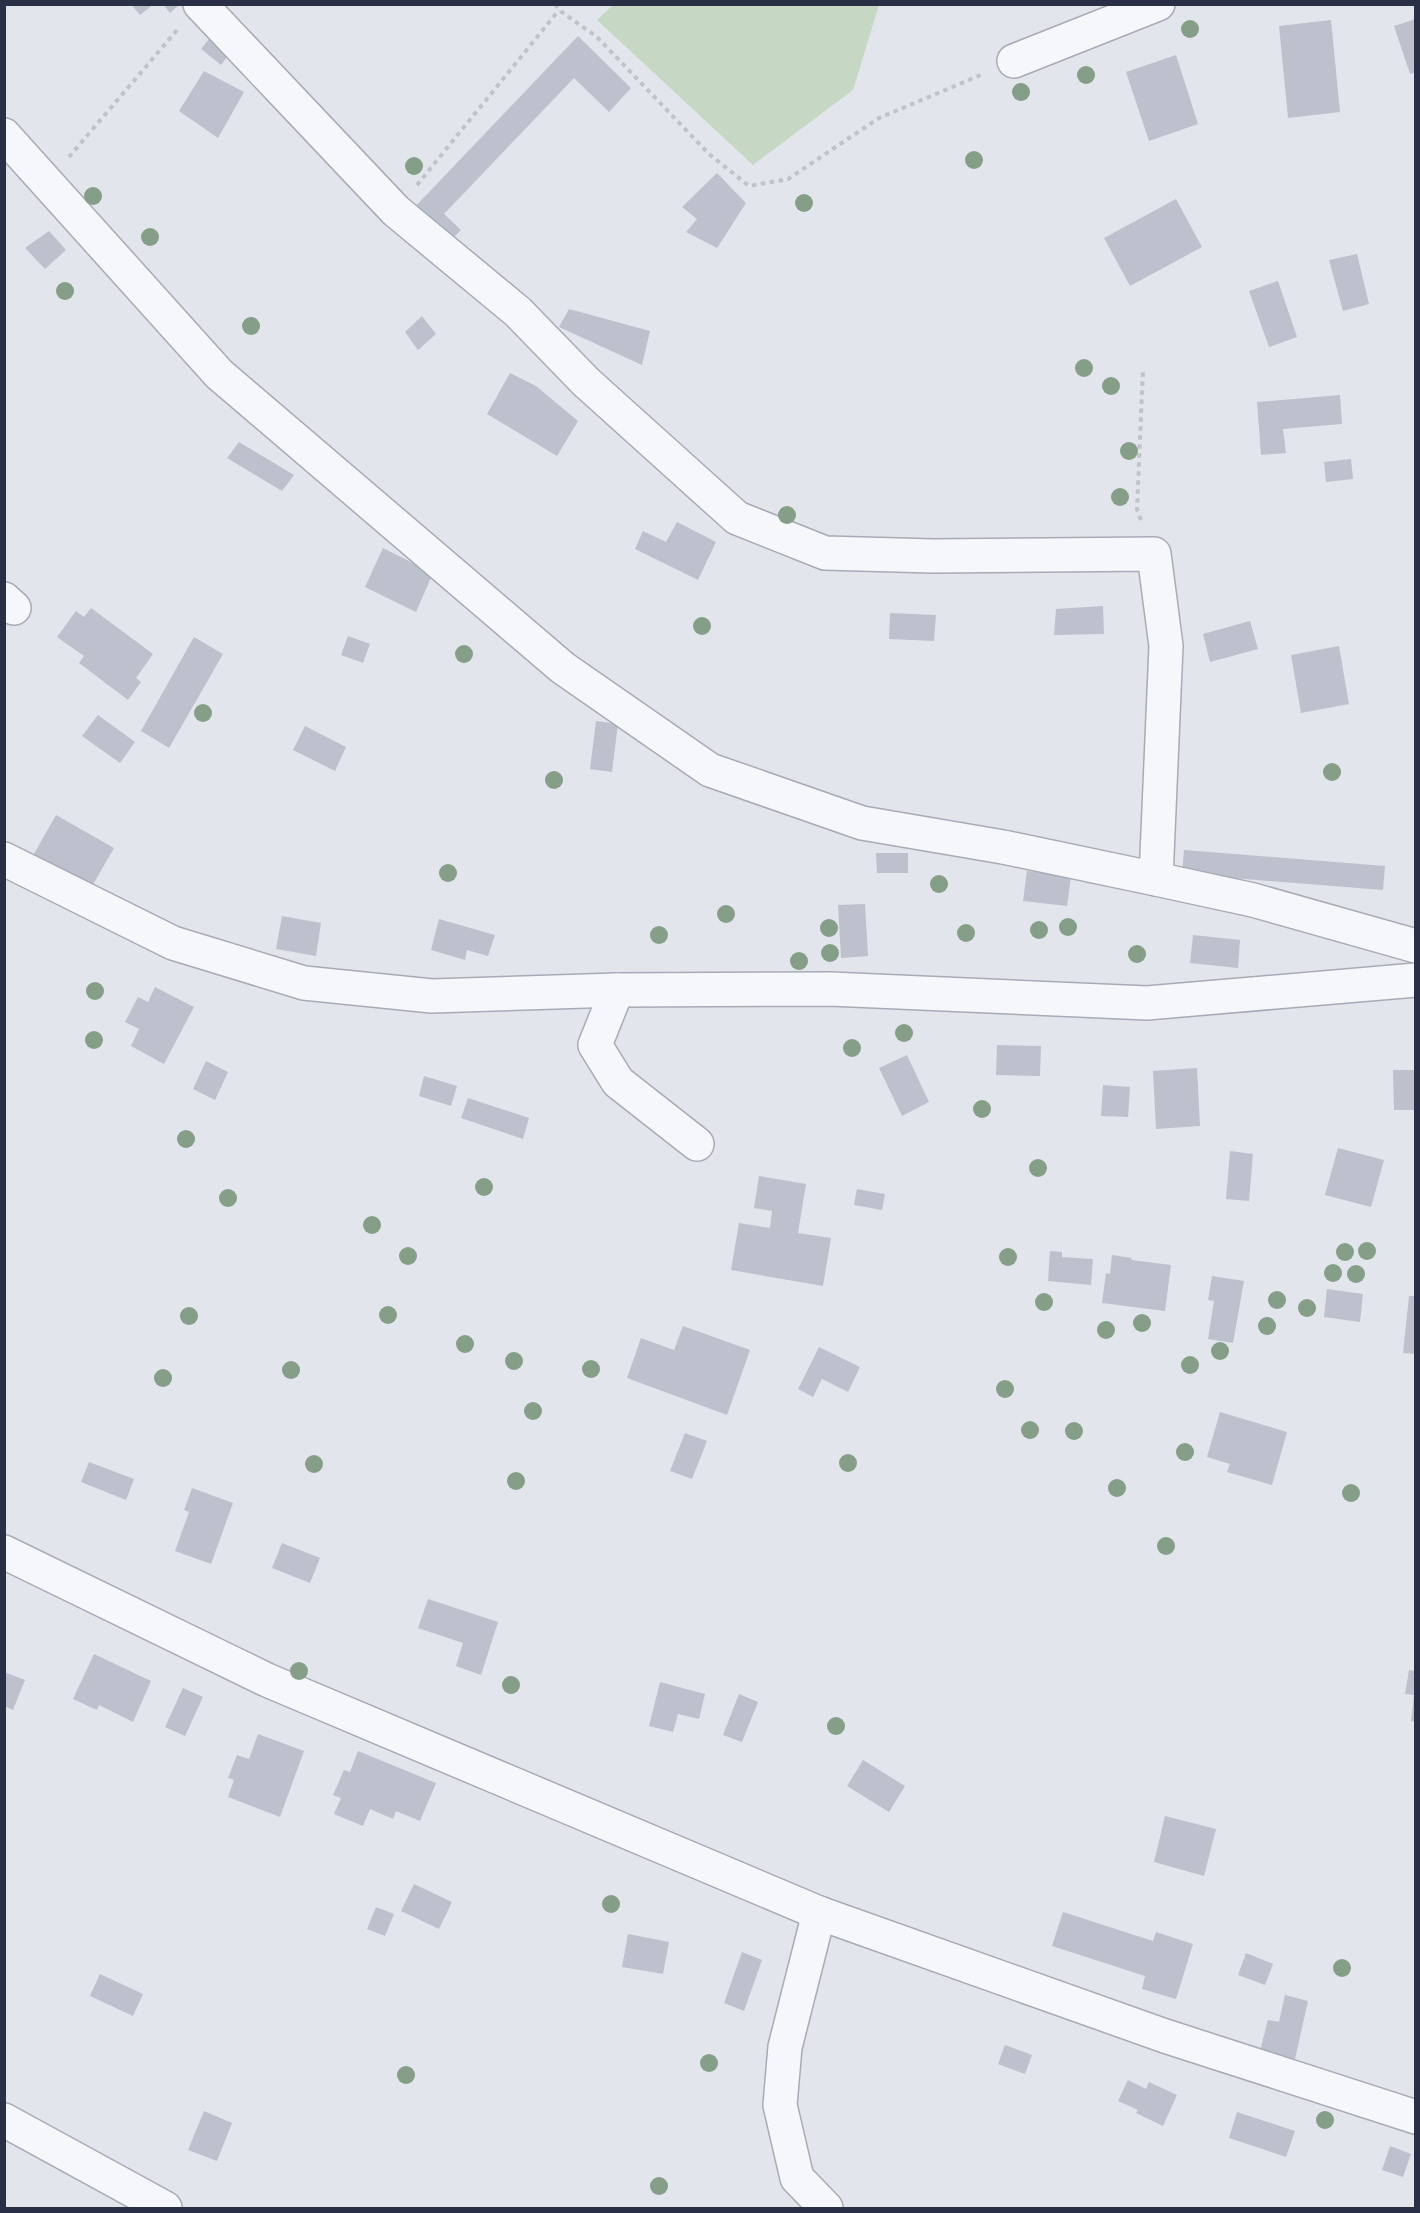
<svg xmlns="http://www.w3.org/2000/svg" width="1420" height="2213" font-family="'Public Sans',sans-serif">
	<rect width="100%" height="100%" fill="#e3e5ec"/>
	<path fill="#c6d7c3" d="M613,5V4L879,5L853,90L753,165L597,20Z"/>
	<g fill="#bcc1cd">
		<path d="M131,4H154L140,15Z"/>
		<path d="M163,4H180L170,13Z"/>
		<path d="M1416,19V72L1410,74L1394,26Z"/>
		<path d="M1331,20L1340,112L1288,118L1279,26Z"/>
		<path d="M216,30L235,46L221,65L201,49Z"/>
		<path d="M578,36L631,88L609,112L574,78L444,214L461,230L446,245L411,211Z"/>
		<path d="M1176,55L1198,124L1149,141L1126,72Z"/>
		<path d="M204,71L244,92L218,138L179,111Z"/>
		<path d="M717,173L746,203L717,248L686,232L697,219L682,207Z"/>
		<path d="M1176,199L1202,247L1130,286L1104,238Z"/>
		<path d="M49,231L66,250L45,269L25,248Z"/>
		<path d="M1357,254L1369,304L1343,311L1329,260Z"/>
		<path d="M1278,281L1297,337L1269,347L1249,291Z"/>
		<path d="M569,309L650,331L642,365L559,327Z"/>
		<path d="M422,316L436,334L418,350L405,332Z"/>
		<path d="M510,373L536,386L578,421L557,456L487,414Z"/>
		<path d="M1340,395L1342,424L1283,429L1286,453L1261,455L1257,402Z"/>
		<path d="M239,442L294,475L282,491L227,458Z"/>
		<path d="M1351,459L1353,479L1326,482L1324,462Z"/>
		<path d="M677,522L716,542L698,580L635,549L643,531L666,542Z"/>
		<path d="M383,548L433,573L416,612L365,587Z"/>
		<path d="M1103,606L1104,634L1054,635L1056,609Z"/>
		<path d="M91,608L153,654L136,678L141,682L128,700L79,663L84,656L57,637L76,611L84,617Z"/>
		<path d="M890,613L936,615L934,641L889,639Z"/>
		<path d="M1250,621L1258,649L1210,662L1203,634Z"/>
		<path d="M348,636L370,644L363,663L341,655Z"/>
		<path d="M194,637L223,654L169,748L141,731Z"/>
		<path d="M1339,646L1349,704L1301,713L1291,655Z"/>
		<path d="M98,715L135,742L120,763L82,736Z"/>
		<path d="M596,721L618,724L612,772L590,769Z"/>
		<path d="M305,726L346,747L335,771L293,750Z"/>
		<path d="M56,815L114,848L88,893L30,861Z"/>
		<path d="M1184,850L1385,866L1383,890L1182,874Z"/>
		<path d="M876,853H908V873H877Z"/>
		<path d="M1027,871L1071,876L1067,906L1023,901Z"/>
		<path d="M865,904L868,956L841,958L838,905Z"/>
		<path d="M282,916L321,923L316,956L276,949Z"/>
		<path d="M439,919L495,935L488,956L467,950L465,960L431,950Z"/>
		<path d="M1193,935L1240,940L1238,968L1190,963Z"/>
		<path d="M155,987L194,1007L164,1064L131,1046L139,1029L125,1022L138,997L148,1002Z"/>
		<path d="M997,1045L1041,1046L1040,1076L996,1075Z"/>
		<path d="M907,1055L929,1102L902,1116L879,1068Z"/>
		<path d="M206,1061L228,1072L215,1100L193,1089Z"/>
		<path d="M1197,1068L1200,1126L1156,1129L1153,1071Z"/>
		<path d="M1393,1070H1416V1110H1394Z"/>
		<path d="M424,1076L457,1086L451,1106L419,1096Z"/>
		<path d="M1103,1085L1130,1087L1128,1117L1101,1116Z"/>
		<path d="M468,1098L529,1118L523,1139L461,1118Z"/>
		<path d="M1338,1148L1384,1160L1371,1207L1325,1195Z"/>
		<path d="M1230,1151L1253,1154L1249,1201L1226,1199Z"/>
		<path d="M759,1176L806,1184L798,1233L831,1238L823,1286L731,1270L739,1223L770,1228L772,1211L754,1208Z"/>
		<path d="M857,1189L885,1194L882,1210L854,1205Z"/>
		<path d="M1050,1251L1062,1252V1257L1093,1259L1091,1285L1048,1281Z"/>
		<path d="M1112,1255L1132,1258L1131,1260L1171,1265L1165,1311L1102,1303L1106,1273L1110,1274Z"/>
		<path d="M1212,1276L1244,1281L1233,1343L1208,1339L1214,1301L1208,1300Z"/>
		<path d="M1327,1289L1363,1294L1360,1322L1324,1317Z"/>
		<path d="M1409,1296H1416V1354L1403,1353Z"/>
		<path d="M683,1326L750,1350L727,1415L627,1378L641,1338L674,1350Z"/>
		<path d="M819,1347L860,1367L848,1392L822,1379L813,1397L798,1389Z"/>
		<path d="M1220,1412L1287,1432L1272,1485L1227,1472L1230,1464L1207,1457Z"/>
		<path d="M685,1433L707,1441L692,1479L670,1471Z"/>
		<path d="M89,1462L134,1479L126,1500L81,1482Z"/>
		<path d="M192,1488L233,1503L211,1564L175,1551L189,1512L184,1510Z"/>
		<path d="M282,1543L320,1558L310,1583L272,1568Z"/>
		<path d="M428,1599L498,1622L481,1675L456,1666L463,1643L418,1628Z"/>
		<path d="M94,1654L151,1681L133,1722L99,1705L97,1710L73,1699Z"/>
		<path d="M1409,1670L1416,1671V1722L1411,1721L1414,1695L1405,1694Z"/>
		<path d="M4,1672L25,1680L13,1710L4,1706Z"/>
		<path d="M660,1682L705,1694L699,1719L678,1714L673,1732L649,1726Z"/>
		<path d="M183,1688L203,1697L185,1736L165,1727Z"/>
		<path d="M739,1694L758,1702L742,1742L723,1735Z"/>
		<path d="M258,1734L304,1751L280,1817L228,1797L234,1780L228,1778L237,1755L249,1759Z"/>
		<path d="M358,1751L436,1783L420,1821L396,1811L393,1819L370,1809L363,1826L334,1814L341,1798L333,1795L344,1770L350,1772Z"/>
		<path d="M863,1760L905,1786L889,1812L847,1786Z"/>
		<path d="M1165,1816L1216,1829L1204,1876L1154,1862Z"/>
		<path d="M414,1884L452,1902L439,1929L401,1911Z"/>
		<path d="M376,1907L394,1914L385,1936L367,1929Z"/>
		<path d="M1063,1912L1153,1941L1156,1932L1193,1944L1176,1999L1142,1989L1145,1976L1052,1946Z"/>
		<path d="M628,1934L669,1942L663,1974L622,1967Z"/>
		<path d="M742,1952L762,1960L744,2011L724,2003Z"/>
		<path d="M1246,1953L1273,1964L1265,1985L1238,1975Z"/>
		<path d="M100,1974L143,1994L133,2016L90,1996Z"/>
		<path d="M1285,1995L1308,2001L1295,2059L1260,2051L1268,2020L1279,2022Z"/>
		<path d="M1005,2045L1032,2055L1025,2074L998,2064Z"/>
		<path d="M1128,2080L1146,2089L1149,2082L1177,2095L1163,2126L1136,2113L1138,2110L1118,2101Z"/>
		<path d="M204,2111L232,2123L217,2161L188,2150Z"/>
		<path d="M1237,2112L1295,2131L1286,2157L1229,2138Z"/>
		<path d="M1390,2146L1411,2154L1403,2177L1382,2170Z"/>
	</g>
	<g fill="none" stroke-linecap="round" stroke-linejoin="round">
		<g stroke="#a7abb7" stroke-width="36">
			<g id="minor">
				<path d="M200,4L396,211L518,312L586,382L737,518L825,553L933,556L1154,554L1166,646L1156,879"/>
				<path d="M1014,61L1158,4"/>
				<path d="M4,135L219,374L563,668L710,770L862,823L1003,847L1156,879L1253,900L1416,946"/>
				<path d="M4,599L14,608"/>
				<path d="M4,859L173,943L304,983L432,996L617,990L830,989L1147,1003L1416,980"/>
				<path d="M617,990L595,1045L618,1082L697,1144"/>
				<path d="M4,1552L267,1680L819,1913L1165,2036L1416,2117"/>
				<path d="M819,1913L785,2047L780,2105L797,2178L826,2208"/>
				<path d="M4,2120L165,2208"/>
			</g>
		</g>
		<g stroke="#c1c3cb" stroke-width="4" stroke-dasharray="4.5 4.5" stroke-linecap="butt">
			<path d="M555,4L559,10L597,37L709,154L749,186L788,179L879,118L983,74"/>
			<path d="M69,157L177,30"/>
			<path d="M417,185L559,10"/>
			<path d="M1141,520L1137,509L1143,369"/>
		</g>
		<use href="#minor" stroke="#f6f7fa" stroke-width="33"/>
	</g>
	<g fill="#859e87">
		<circle cx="1190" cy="29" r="9"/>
		<circle cx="1086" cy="75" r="9"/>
		<circle cx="1021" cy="92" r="9"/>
		<circle cx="974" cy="160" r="9"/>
		<circle cx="414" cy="166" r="9"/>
		<circle cx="93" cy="196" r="9"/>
		<circle cx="804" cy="203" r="9"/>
		<circle cx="150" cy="237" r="9"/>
		<circle cx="65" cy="291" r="9"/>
		<circle cx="251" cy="326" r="9"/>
		<circle cx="1084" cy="368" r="9"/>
		<circle cx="1111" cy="386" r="9"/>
		<circle cx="1129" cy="451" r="9"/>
		<circle cx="1120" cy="497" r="9"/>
		<circle cx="787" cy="515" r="9"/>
		<circle cx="702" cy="626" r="9"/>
		<circle cx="464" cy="654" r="9"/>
		<circle cx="203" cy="713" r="9"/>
		<circle cx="1332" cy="772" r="9"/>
		<circle cx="554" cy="780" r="9"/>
		<circle cx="448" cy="873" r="9"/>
		<circle cx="939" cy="884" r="9"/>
		<circle cx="726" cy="914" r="9"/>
		<circle cx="1068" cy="927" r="9"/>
		<circle cx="829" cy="928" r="9"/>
		<circle cx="1039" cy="930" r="9"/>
		<circle cx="966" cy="933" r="9"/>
		<circle cx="659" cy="935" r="9"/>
		<circle cx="830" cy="953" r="9"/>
		<circle cx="1137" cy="954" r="9"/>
		<circle cx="799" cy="961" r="9"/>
		<circle cx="95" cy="991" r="9"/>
		<circle cx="904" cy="1033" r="9"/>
		<circle cx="94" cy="1040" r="9"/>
		<circle cx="852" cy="1048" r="9"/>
		<circle cx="982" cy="1109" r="9"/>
		<circle cx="186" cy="1139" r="9"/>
		<circle cx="1038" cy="1168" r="9"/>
		<circle cx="484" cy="1187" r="9"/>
		<circle cx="228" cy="1198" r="9"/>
		<circle cx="372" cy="1225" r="9"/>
		<circle cx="1367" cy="1251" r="9"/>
		<circle cx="1345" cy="1252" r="9"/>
		<circle cx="408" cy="1256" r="9"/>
		<circle cx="1008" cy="1257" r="9"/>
		<circle cx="1333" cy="1273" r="9"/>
		<circle cx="1356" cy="1274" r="9"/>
		<circle cx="1277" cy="1300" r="9"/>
		<circle cx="1044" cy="1302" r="9"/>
		<circle cx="1307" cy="1308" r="9"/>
		<circle cx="388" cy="1315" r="9"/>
		<circle cx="189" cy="1316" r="9"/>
		<circle cx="1142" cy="1323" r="9"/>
		<circle cx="1267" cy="1326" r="9"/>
		<circle cx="1106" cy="1330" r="9"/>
		<circle cx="465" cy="1344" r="9"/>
		<circle cx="1220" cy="1351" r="9"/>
		<circle cx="514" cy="1361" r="9"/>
		<circle cx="1190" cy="1365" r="9"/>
		<circle cx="591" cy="1369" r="9"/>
		<circle cx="291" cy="1370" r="9"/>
		<circle cx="163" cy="1378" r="9"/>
		<circle cx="1005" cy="1389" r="9"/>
		<circle cx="533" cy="1411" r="9"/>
		<circle cx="1030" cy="1430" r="9"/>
		<circle cx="1074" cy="1431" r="9"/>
		<circle cx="1185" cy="1452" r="9"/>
		<circle cx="848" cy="1463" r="9"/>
		<circle cx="314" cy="1464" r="9"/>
		<circle cx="516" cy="1481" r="9"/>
		<circle cx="1117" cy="1488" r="9"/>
		<circle cx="1351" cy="1493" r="9"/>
		<circle cx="1166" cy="1546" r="9"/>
		<circle cx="299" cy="1671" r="9"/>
		<circle cx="511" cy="1685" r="9"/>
		<circle cx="836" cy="1726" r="9"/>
		<circle cx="611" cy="1904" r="9"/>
		<circle cx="1342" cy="1968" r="9"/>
		<circle cx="709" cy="2063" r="9"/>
		<circle cx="406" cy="2075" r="9"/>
		<circle cx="1325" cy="2120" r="9"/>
		<circle cx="659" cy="2186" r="9"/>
	</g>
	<rect width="1420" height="2213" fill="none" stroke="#293046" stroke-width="12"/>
</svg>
